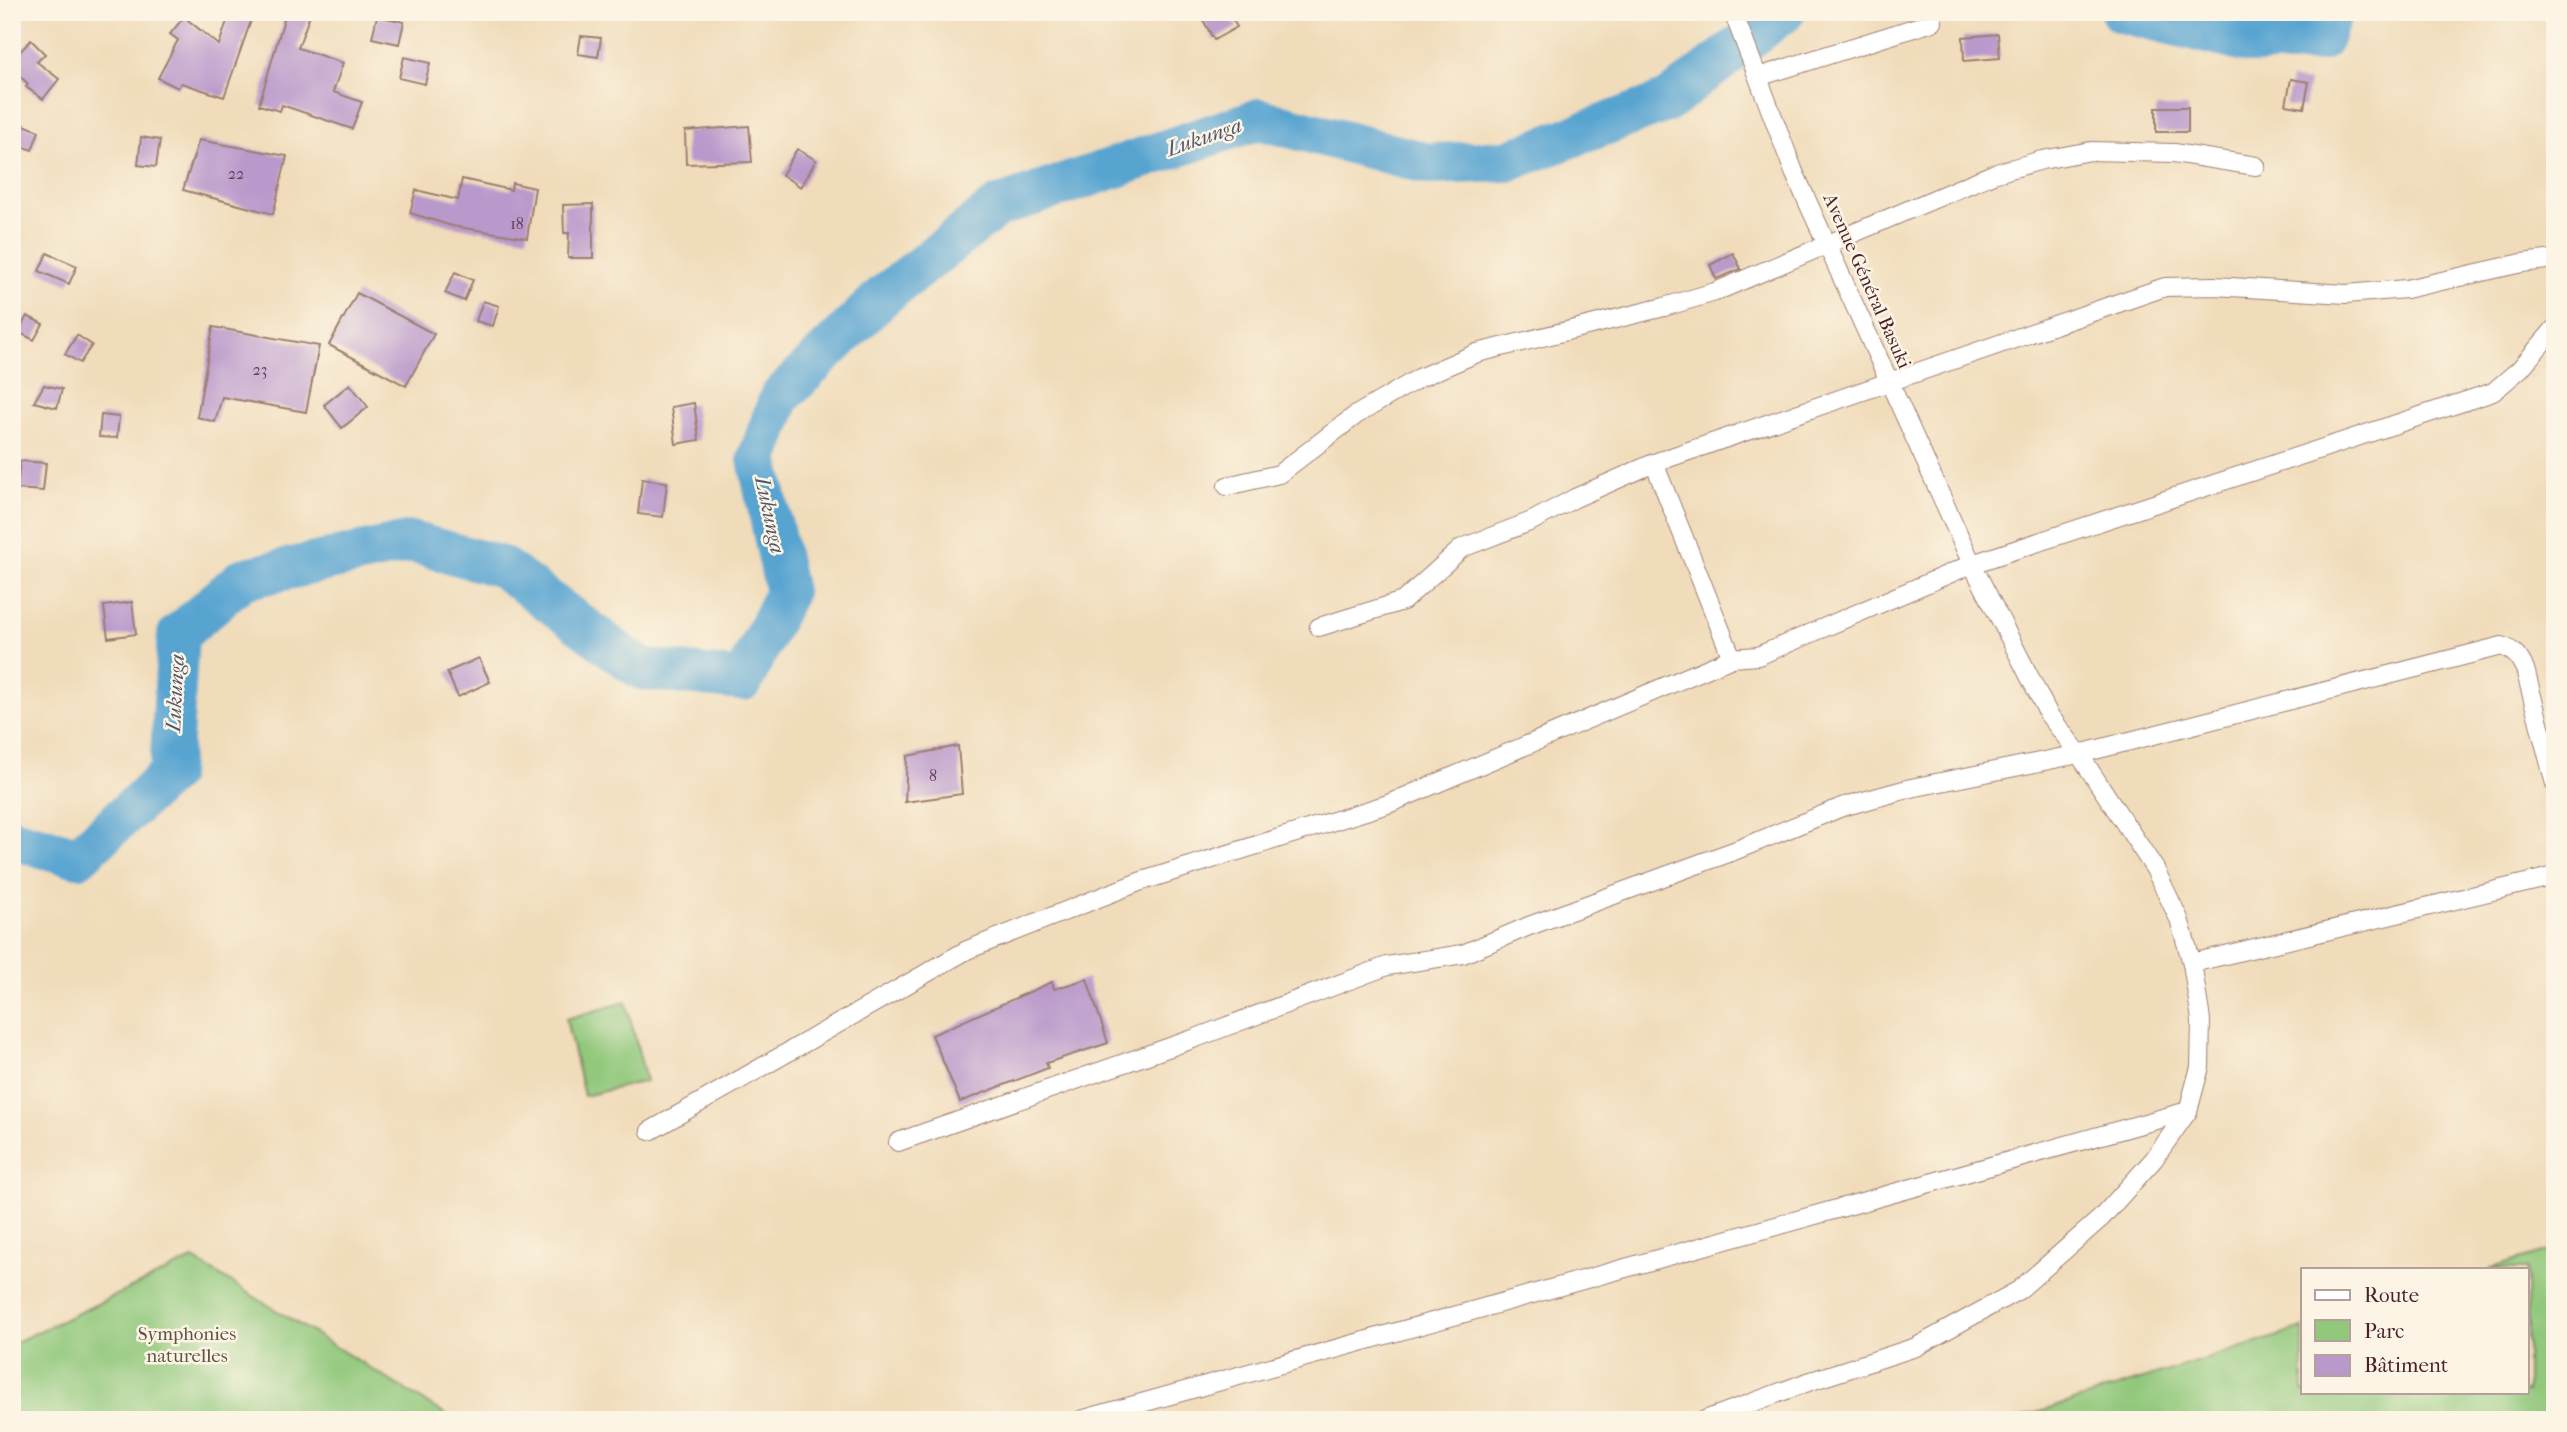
<svg xmlns="http://www.w3.org/2000/svg" width="2567" height="1432" font-family="'IM FELL French Canon',serif">
	<rect width="100%" height="100%" fill="#fcf5e5"/>
	<filter id="ink" filterUnits="userSpaceOnUse"><feTurbulence type="fractalNoise" baseFrequency=".0143" numOctaves="2"/><feDisplacementMap in="SourceGraphic" scale="14" xChannelSelector="R" yChannelSelector="G"/><feConvolveMatrix kernelMatrix="1 2 1 2 8 2 1 2 1" color-interpolation-filters="sRGB"/></filter>
	<filter id="wash" filterUnits="userSpaceOnUse"><feTurbulence type="fractalNoise" baseFrequency=".00686" numOctaves="4" result="noise"/><feDisplacementMap in="SourceGraphic" scale="28" xChannelSelector="R" yChannelSelector="G"/><feGaussianBlur stdDeviation="1.57" result="paint"/><feColorMatrix in="noise" values="0 0 0 0 0 0 0 0 0 0 0 0 0 0 0 0 0 1.4 0 .05"/><feComposite in="paint" operator="in"/></filter>
	<g filter="url(#wash)">
		<rect width="100%" height="100%" fill="#f0dcba"/>
		<g fill="#91c87b" stroke="#6e7453" stroke-width="2">
			<path d="M626,1002L646,1081L584,1096L566,1019Z"/>
			<path d="M2555,1249V1420H2014L2303,1328V1392H2527V1269H2489Z"/>
			<path d="M193,1259L454,1420H12V1344Z"/>
		</g>
		<g fill="none" stroke-linecap="round" stroke-linejoin="round">
			<g stroke="#59a4d1" stroke-width="42">
				<path d="M2121,12L2250,43H2289L2321,40L2332,12"/>
				<path d="M12,839L78,857L170,774L178,635L242,579L411,542L502,567L641,669L743,680L786,592L758,459L780,397L883,296L997,207L1259,119L1429,164L1507,161L1668,101L1784,12"/>
			</g>
		</g>
		<g id="blocks">
			<g fill="#b998cb">
				<path d="M230,12H254L224,97L181,83L178,88L158,78L178,40L170,34L184,17L219,45Z"/>
				<path d="M286,12H311L298,48L343,63L333,92L362,102L352,129L282,105L280,111L259,105Z"/>
				<path d="M1212,12H1228L1237,27L1214,40L1202,18Z"/>
				<path d="M377,16L404,22L399,44L372,38Z"/>
				<path d="M1998,34L2000,58L1964,61L1963,37Z"/>
				<path d="M581,36L601,38L598,57L578,54Z"/>
				<path d="M31,40L45,54L37,62L59,79L43,99L26,87L28,84L12,68V60Z"/>
				<path d="M404,57L430,63L425,84L399,78Z"/>
				<path d="M2291,79L2309,82L2304,108L2286,105Z"/>
				<rect x="2156" y="107" width="32" height="25"/>
				<path d="M12,120L39,131L32,150L12,142Z"/>
				<path d="M749,126L752,162L686,164L685,131Z"/>
				<path d="M141,137L160,140L156,167L138,165Z"/>
				<path d="M199,140L287,156L273,214L183,190Z"/>
				<path d="M797,149L816,160L801,187L782,175Z"/>
				<path d="M462,179L511,190L512,183L535,188L527,238L452,226L410,213L416,190L458,200Z"/>
				<path d="M593,204V258H568L569,233H564L563,205Z"/>
				<path d="M47,253L77,266L69,284L39,271Z"/>
				<path d="M1733,253L1741,269L1716,279L1710,265Z"/>
				<path d="M455,272L473,280L464,301L445,293Z"/>
				<path d="M357,293L434,334L406,386L329,345Z"/>
				<path d="M483,301L499,306L493,326L476,321Z"/>
				<path d="M27,316L43,324L34,340L18,332Z"/>
				<path d="M213,327L319,346L306,412L222,397L215,422L197,417Z"/>
				<path d="M77,335L92,345L80,363L65,354Z"/>
				<path d="M350,384L368,407L342,428L324,405Z"/>
				<path d="M44,385L62,389L57,408L34,402Z"/>
				<path d="M694,403L699,440L676,444L671,407Z"/>
				<path d="M101,415L119,417L117,438L99,437Z"/>
				<path d="M20,461L46,463L43,491L17,489Z"/>
				<path d="M642,479L667,482L663,517L638,514Z"/>
				<path d="M132,602L136,634L108,638L104,606Z"/>
				<path d="M479,658L490,682L458,697L447,672Z"/>
				<path d="M958,746L962,794L905,802L907,756Z"/>
				<path d="M1087,979L1108,1043L1046,1063L1048,1068L960,1102L932,1035L1052,982L1054,989Z"/>
			</g>
		</g>
	</g>
	<g filter="url(#ink)">
		<use href="#blocks" fill-opacity="0" stroke="#9d7e72" stroke-width="2"/>
		<g fill="none" stroke-linecap="round" stroke-linejoin="round">
			<g stroke="#9d7e72" stroke-width="20">
				<g id="street">
					<path d="M1758,77L1933,22"/>
					<path d="M1654,463L1732,658"/>
					<path d="M1227,486L1279,474L1356,415L1419,378L1477,353L1664,307L1715,292L1993,174L2042,160L2091,151L2174,153L2256,166"/>
					<path d="M1319,627L1403,601L1462,548L1532,521L1575,498L1654,463L2165,287L2214,286L2346,294L2406,289L2522,263L2555,259"/>
					<path d="M2192,963L2555,876"/>
					<path d="M650,1131L967,950L1139,882L1388,804L1732,658L1758,656L1972,564L2493,392L2520,369L2555,328"/>
					<path d="M898,1142L1193,1039L1387,966L1463,954L1529,926L1734,851L1842,807L1911,788L2079,754L2502,646C2515,651 2519,657 2525,669L2555,784"/>
					<path d="M1081,1420L2188,1111"/>
					<path d="M1705,1420L1808,1382L1916,1347L2019,1290L2101,1218L2154,1159L2188,1111L2200,1067L2201,1020L2192,963L2179,919L2155,869L2079,754L2049,715L1972,564L1794,172L1733,12"/>
				</g>
			</g>
			<use href="#street" stroke="#fff" stroke-width="18"/>
		</g>
	</g>
	<g text-anchor="middle" dominant-baseline="central" stroke-width="5" stroke-linejoin="round" paint-order="stroke">
		<g font-size="16" fill="#663d53">
			<text x="236" y="173">22</text>
			<text x="517" y="223">18</text>
			<text x="260" y="369">23</text>
			<text x="933" y="775">8</text>
		</g>
		<g font-size="19" fill="#4a1f2b" stroke="#fcf5e5">
			<text transform="translate(1867 281) rotate(66)">Avenue Général Basuki</text>
		</g>
		<g font-size="19" fill="#5f5243" stroke="#fcf5e5">
			<text x="187" y="1334">Symphonies<tspan x="187" dy="22">naturelles</tspan></text>
		</g>
		<g font-size="21" font-style="italic" fill="#50546d" stroke="#fcf5e5">
			<text transform="translate(1204 137) rotate(-19)">Lukunga</text>
			<text transform="translate(770 515) rotate(78)">Lukunga</text>
			<text transform="translate(175 693) rotate(-87)">Lukunga</text>
		</g>
	</g>
	<rect width="2567" height="1432" fill="none" stroke="#fcf5e5" stroke-width="42"/>
	<rect x="2301" y="1268" width="228" height="126" fill="#fcf5e5" stroke="#b59f9b" stroke-width="2"/>
	<rect x="2315" y="1290" width="35" height="10" fill="#ffffff" stroke="#b59f9b" stroke-width="2"/>
	<text x="2364" y="1302" font-size="21" fill="#4a1f2b">Route</text>
	<rect x="2315" y="1320" width="35" height="21" fill="#91c87b" stroke="#b59f9b" stroke-width="2"/>
	<text x="2364" y="1338" font-size="21" fill="#4a1f2b">Parc</text>
	<rect x="2315" y="1355" width="35" height="21" fill="#b998cb" stroke="#b59f9b" stroke-width="2"/>
	<text x="2364" y="1372" font-size="21" fill="#4a1f2b">Bâtiment</text>
</svg>
